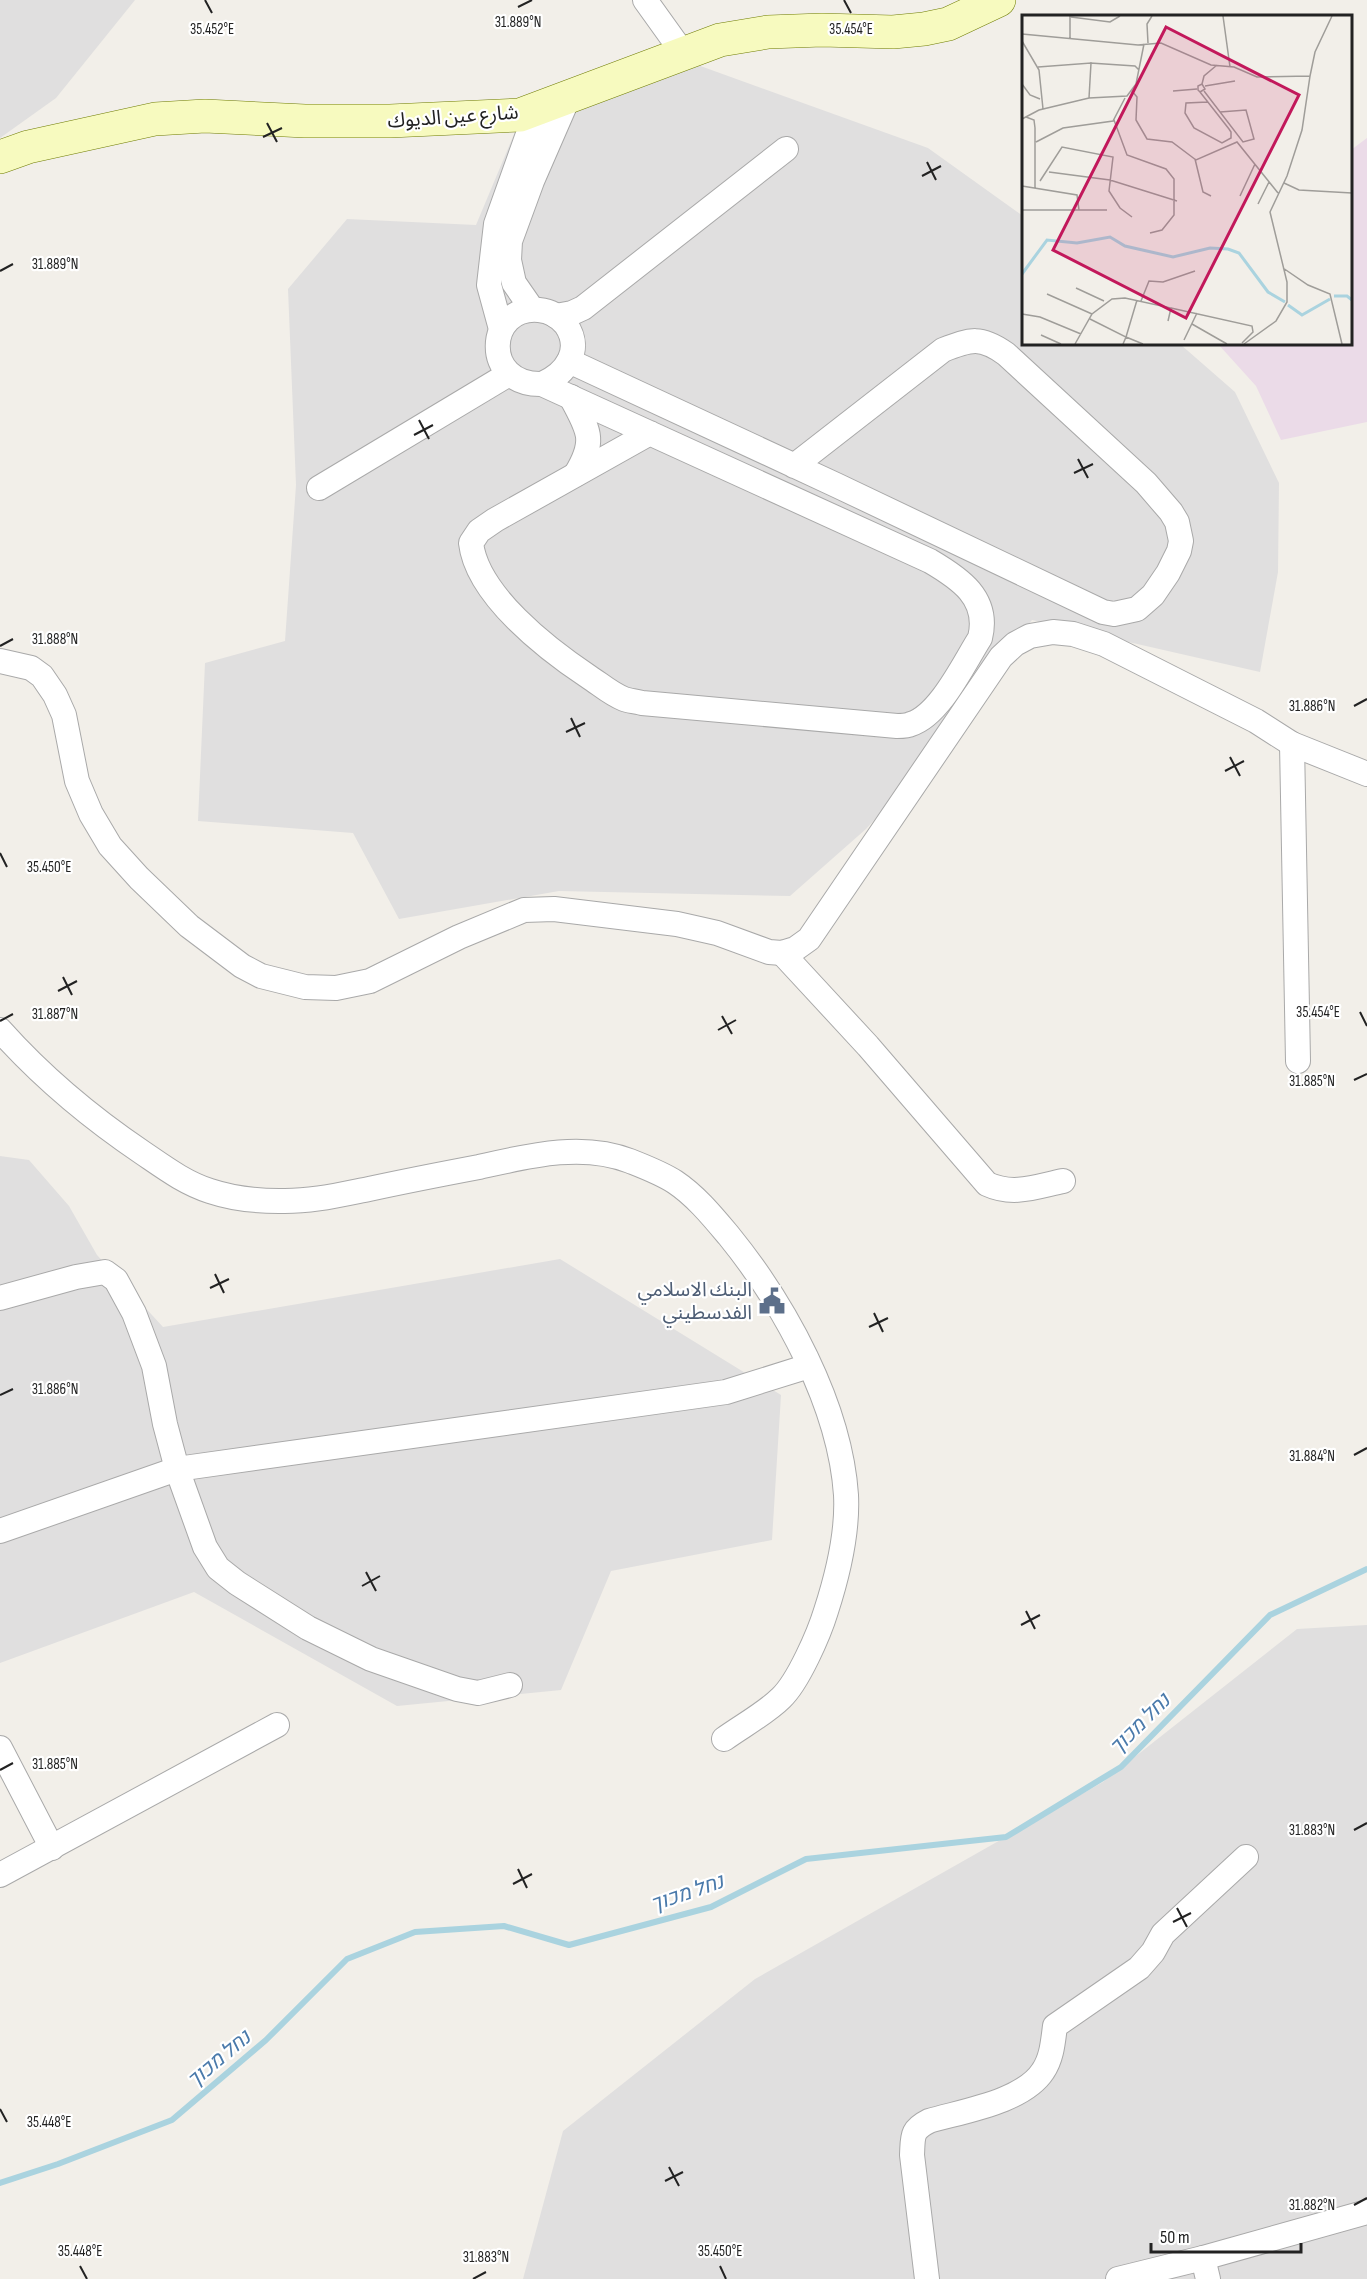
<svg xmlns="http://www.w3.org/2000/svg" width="1367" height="2279" font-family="'Sofia Sans Condensed','Noto Sans Arabic',Heebo,sans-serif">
	<rect width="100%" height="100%" fill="#f2efe9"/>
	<g fill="#e0dfdf">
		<path d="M0,0H135L56,98L0,138Z"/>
		<path d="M670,55L928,148L1023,216L1024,344H1180L1235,392L1279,483L1278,572L1260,672L1032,620L918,772L866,829L790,896L559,891L399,919L353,833L198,821L205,663L285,641L296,485L288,289L347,219L476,225L517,127Z"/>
		<path d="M0,1156L29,1160L69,1206L97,1255L163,1327L560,1259L781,1395L772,1540L611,1571L561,1690L397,1706L194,1592L0,1663Z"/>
		<path d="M1367,1625V2279H523L563,2131L755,1979L1103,1782L1297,1629Z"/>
	</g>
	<path fill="#ebdbe8" d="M1367,138V422L1281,440L1256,386L1218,344H1350L1351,150Z"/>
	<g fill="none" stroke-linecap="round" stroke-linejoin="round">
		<path stroke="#aad3df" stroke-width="6" d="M0,2183L58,2164L172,2120L266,2040L347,1959L415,1932L504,1926L569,1945L711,1907L806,1859L1006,1837L1121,1767L1270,1615L1367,1569"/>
		<g stroke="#a9a9a9" stroke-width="26">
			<g id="street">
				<path d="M645,0L683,53"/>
				<path d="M532,309L514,283L509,260L510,241L532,181L569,96"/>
				<path d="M556,316L572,313L583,308L786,149"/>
				<path d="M501,329L489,285L496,224L537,109"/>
				<path d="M569,361L836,485L1103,612L1114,614L1137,609L1153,595L1168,573L1179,551L1181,541L1177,522L1171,512L1146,483L1006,354C981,336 971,339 943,350L794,466"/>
				<path d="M542,384C566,374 583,350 566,325C559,316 549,311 539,310C486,305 481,386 542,384L930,561C959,578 990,598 980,638C964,663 940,715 911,724C907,726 902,726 897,726L642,703C636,701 629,701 624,699C611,694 600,684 589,677C547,649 477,595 471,543L479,531L495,520L650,433"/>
				<path d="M571,397C588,430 597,439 576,474"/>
				<path d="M319,488L509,374"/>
				<path d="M0,661L31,668L42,676L55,695L64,715L77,781L91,814L110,846L139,878L189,926L242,966L261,976L305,987L336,988L370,981L459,937L524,910L554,909L677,924L717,933L769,952L782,953L795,949L809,939L1001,657L1015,644L1030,636L1053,632L1073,634L1104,644L1256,721L1292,744L1367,774"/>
				<path d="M1292,744L1298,1061"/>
				<path d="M782,953L868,1046L987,1184C1013,1196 1035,1187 1063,1181"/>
				<path d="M0,1030C42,1077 91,1118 143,1153C165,1168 185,1183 210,1191C231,1198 257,1201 279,1201C310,1202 339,1195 369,1189C406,1181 442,1174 479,1167C528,1156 582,1142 630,1161C645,1167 661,1173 675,1182C696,1196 713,1217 729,1236C785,1305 840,1405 846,1495C848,1534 838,1574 826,1611C819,1634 798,1682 781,1698C766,1713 742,1726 724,1739"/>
				<path d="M0,1298L76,1277L105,1272L116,1280L134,1313L154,1366L165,1424L177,1469L205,1547L218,1568L237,1583L308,1628L371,1659L457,1689L478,1693L510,1685"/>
				<path d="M0,1531L177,1469L726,1392L809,1366"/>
				<path d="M0,1748L52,1848"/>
				<path d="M0,1875L277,1725"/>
				<path d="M1203,2258L1367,2212"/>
				<path d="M927,2279L912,2155C913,2136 911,2130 929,2121C963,2111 1023,2102 1043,2071C1052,2058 1053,2041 1055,2026L1139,1968L1153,1952L1163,1934L1246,1857"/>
				<path d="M1118,2279L1203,2258L1208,2279"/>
			</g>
		</g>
		<g stroke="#707d05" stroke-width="34">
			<path id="secondary" d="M0,157L28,147L155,119L205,116L305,121H390L520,115L720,40L768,32L822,30L893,32L924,29L948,24L999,0"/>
		</g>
		<use href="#street" stroke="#fff" stroke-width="24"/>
		<use href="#secondary" stroke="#f7fabf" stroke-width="33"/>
	</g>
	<path fill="none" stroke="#222" stroke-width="2" d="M205,0L212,13M844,0L851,13M518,7L532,0M267,123L277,142M263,137L282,128M927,162L936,180M922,176L941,166M0,271L13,264M419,420L429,439M414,435L433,425M1078,459L1088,478M1074,473L1093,464M0,646L13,639M1354,706L1367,699M571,718L580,737M566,732L585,723M1230,757L1240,776M1225,771L1244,761M0,853L7,867M63,977L72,995M58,991L77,981M1360,1012L1367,1026M722,1016L732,1034M0,1021L13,1014M718,1030L736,1020M1354,1080L1367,1074M215,1274L224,1293M210,1288L229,1279M874,1313L883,1332M869,1327L888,1318M0,1395L13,1389M1354,1455L1367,1448M366,1572L376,1591M362,1586L380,1576M1026,1611L1035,1629M1021,1625L1040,1615M0,1770L13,1763M1354,1830L1367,1823M518,1869L527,1888M513,1884L532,1874M1177,1908L1187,1927M1173,1922L1191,1913M0,2109L7,2122M669,2167L679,2186M665,2181L683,2172M1354,2205L1367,2198M80,2266L87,2279M720,2266L726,2279M473,2279L486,2272"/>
	<defs>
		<g id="civic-bare" transform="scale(2.07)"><path d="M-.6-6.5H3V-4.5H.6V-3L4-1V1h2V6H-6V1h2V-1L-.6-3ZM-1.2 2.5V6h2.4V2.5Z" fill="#5c6f8a" stroke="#fff" stroke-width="2.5" paint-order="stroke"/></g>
	</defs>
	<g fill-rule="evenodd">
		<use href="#civic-bare" x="772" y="1301"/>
	</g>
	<g text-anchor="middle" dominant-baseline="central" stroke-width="4.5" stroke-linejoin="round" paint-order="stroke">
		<g font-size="20" fill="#222" stroke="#fff">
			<text transform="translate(453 117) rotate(-4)">شارع عين الديوك</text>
		</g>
		<g font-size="20" fill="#4e5e75" stroke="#fff" text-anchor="end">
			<text x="752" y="1290">البنك الاسلامي<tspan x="752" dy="23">الفدسطيني</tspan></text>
		</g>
		<g font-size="21" font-style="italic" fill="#4a7aab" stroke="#fff">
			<text transform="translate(1140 1724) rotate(-45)">נחל מכוך</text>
			<text transform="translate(687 1893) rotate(-19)">נחל מכוך</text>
			<text transform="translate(219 2059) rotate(-40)">נחל מכוך</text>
		</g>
	</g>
	<g transform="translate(1022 15)">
		<rect width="330" height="330" fill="#f2efe9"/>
		<path fill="none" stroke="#aad3df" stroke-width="3" d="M0,259L25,225L55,228L88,222L103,231L151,242L188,233L206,234L217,238L246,277L263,287M312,281H325L330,285M266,290L280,300L308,284"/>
		<path fill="none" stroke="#9f9d99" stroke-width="1.5" d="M201,1L208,52M49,2L88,7L98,1M0,19L116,30L139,28L189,50L212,52L235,62L288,61L280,115L265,161L248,197L265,267V287L254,306L222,329M48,24V1M0,26L17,55L21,94M126,28L125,9L130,1M68,48L113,51L117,55M16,52L69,48L67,83M288,61L293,37L310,1M0,69L8,80L18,84M180,69L182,61L195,50M183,71L213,66M110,76L115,82L114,105L125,124L150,127L174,145L215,127L256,178M151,76L175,74M182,76L221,127L232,124L224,95L198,97M178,77L183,74L180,69L176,71V75L178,77L207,114L209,117V123L200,128L172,113L163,98L164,88L186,87M4,102L12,105L13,113V173M0,104L17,95L67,83L105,81L114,69L122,29M92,105L105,140L144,154L152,164V200L140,215L128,218M14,127L41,113L91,106L103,83M173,144L181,177L189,181M27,157L88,165L155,186M18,166L40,132L91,142L87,176L98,193L110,202M262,168L277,175L330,178M0,171L55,180L57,195M218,181L233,149M236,189L247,167M0,195H85M261,253L286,270L308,279L320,329M54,273L82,286M25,279L70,299M115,285L104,322L121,329M119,286L127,266L141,267L173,256M149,293L230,311L231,317L220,328M0,299L18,302L59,319M68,304L104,322L101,329M170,309L205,329M19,320L39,329M162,325L175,298M53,329L70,299L90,284L103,283L149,293L146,306"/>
		<path fill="#c2185b" fill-opacity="0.15" stroke="#c2185b" stroke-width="3" d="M144,12L277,80L164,303L31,235Z"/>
		<rect width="330" height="330" fill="none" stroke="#222" stroke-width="3"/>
	</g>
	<g font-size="15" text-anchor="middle" fill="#222" stroke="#fff" stroke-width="4.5" stroke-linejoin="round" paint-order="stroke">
		<text x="518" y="27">31.889°N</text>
		<text x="212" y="34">35.452°E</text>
		<text x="851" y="34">35.454°E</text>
		<text x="55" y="269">31.889°N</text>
		<text x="55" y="644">31.888°N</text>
		<text x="1312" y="711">31.886°N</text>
		<text x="49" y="872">35.450°E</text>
		<text x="1318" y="1017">35.454°E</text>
		<text x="55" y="1019">31.887°N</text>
		<text x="1312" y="1086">31.885°N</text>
		<text x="55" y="1394">31.886°N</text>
		<text x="1312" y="1461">31.884°N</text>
		<text x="55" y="1769">31.885°N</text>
		<text x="1312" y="1835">31.883°N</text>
		<text x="49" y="2127">35.448°E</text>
		<text x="1312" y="2210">31.882°N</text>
		<text x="80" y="2256">35.448°E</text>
		<text x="720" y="2256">35.450°E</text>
		<text x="486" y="2262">31.883°N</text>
	</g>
	<path d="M1151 2243v9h150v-9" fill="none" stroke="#222222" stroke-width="3"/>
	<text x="1160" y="2243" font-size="18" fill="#222222" stroke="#ffffff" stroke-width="4.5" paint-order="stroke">50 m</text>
</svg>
